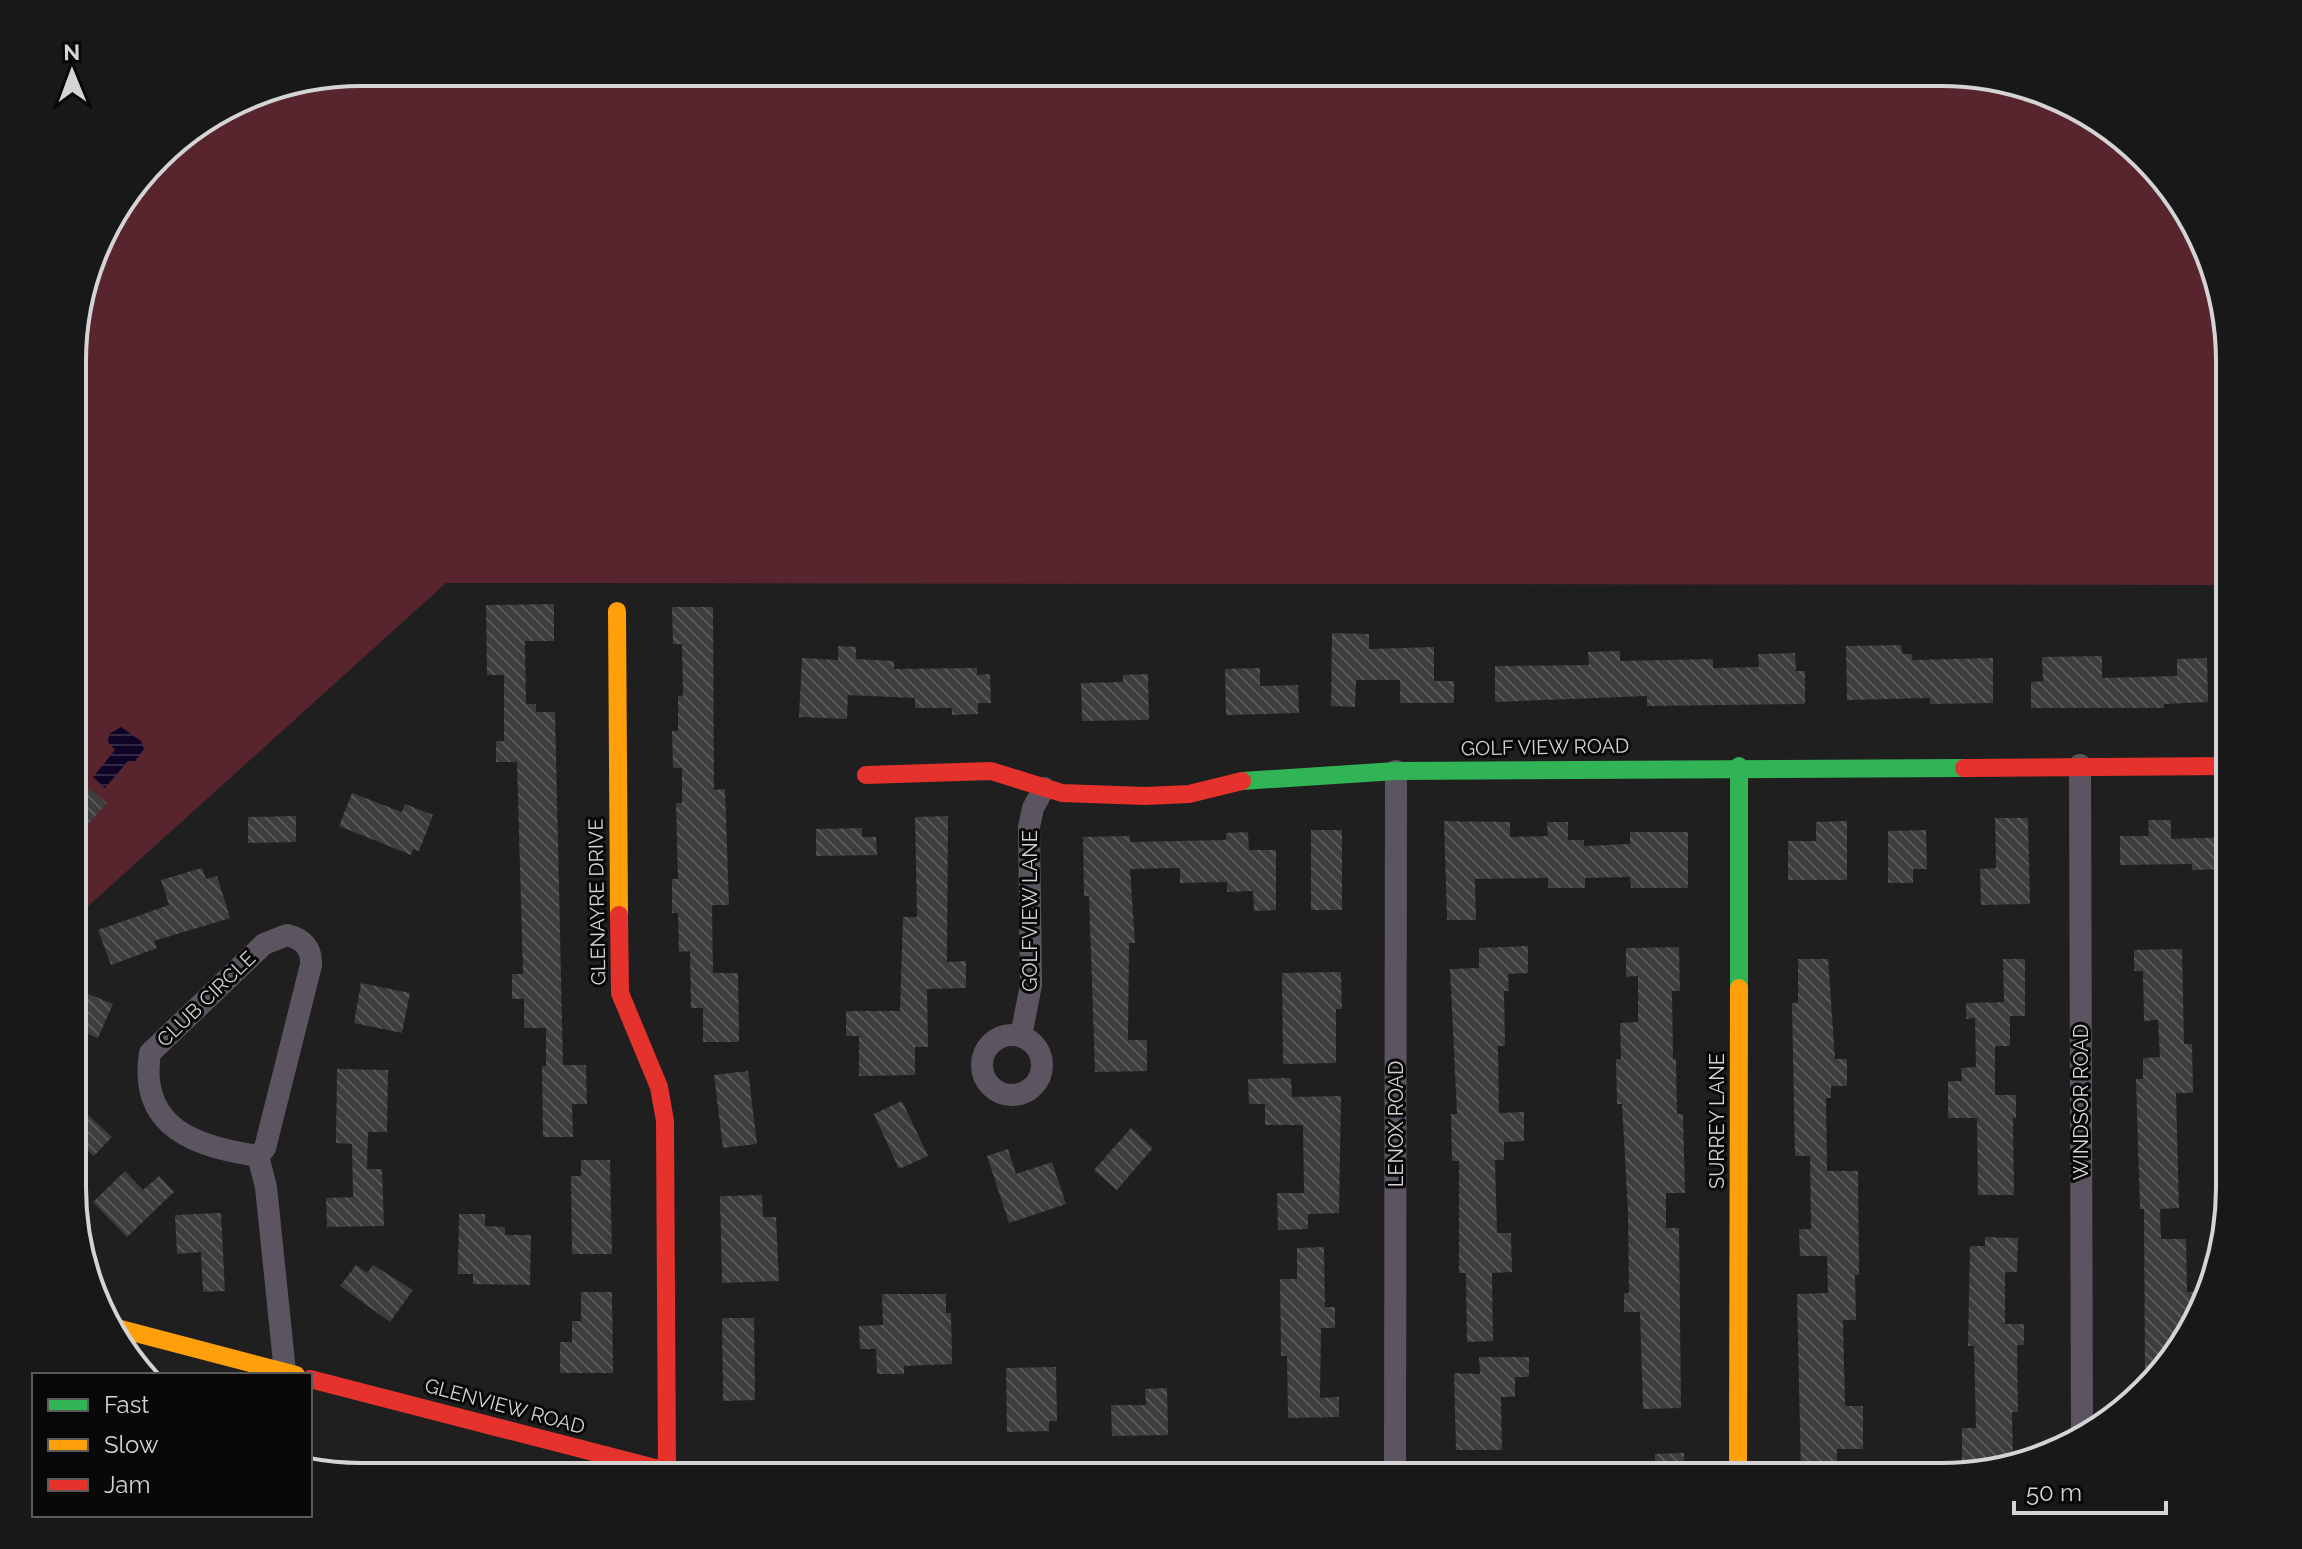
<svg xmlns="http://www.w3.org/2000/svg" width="2302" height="1549" font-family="Raleway,sans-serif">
	<defs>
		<pattern id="water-rules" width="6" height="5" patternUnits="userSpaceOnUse" patternTransform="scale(2)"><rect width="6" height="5" fill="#0f0427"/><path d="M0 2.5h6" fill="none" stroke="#312845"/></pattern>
		<pattern id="building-back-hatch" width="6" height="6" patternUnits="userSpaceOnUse" patternTransform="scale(2)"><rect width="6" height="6" fill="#3e3c3d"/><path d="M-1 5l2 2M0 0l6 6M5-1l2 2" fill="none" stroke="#595758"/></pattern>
	</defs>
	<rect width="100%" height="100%" fill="#1f1f1f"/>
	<path fill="#58242e" d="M361,72H1941L2033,87L2102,121L2191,217L2229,343V585L446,583L74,919V324L102,233L170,144L251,94Z"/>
	<path fill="url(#water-rules)" d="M121,727L141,741L144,749L135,761H128L105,788L93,777L115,750L108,742L109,734Z"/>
	<g fill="url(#building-back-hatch)">
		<path d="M554,604V641H525L526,704H536V712H555L563,1065H586L587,1104H572L573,1137H543L542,1066H546V1028H524V999H512V974H523L517,762H496V741H504V675H487L486,605Z"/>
		<path d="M672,607H713L714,790L725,789L729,905H712L713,973H738L739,1042H703V1008H691L690,951L679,952L678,913H672V879H678L676,803H682V768H673L672,731H678V696H683L682,644H673Z"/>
		<path d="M1332,633L1369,634V649L1434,647V681H1454V703H1400V680H1356L1355,707L1331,706Z"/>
		<path d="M1901,645L1902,654H1912V660L1993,658V703L1930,704V698L1847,700L1846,646Z"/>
		<path d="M838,646L856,647V659L894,661V669L977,668V675L990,674L991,703H978V714L952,715V708H915V698L848,695L847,719L799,717L802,658L838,660Z"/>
		<path d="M1620,651V661L1713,659V668L1759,667L1758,654L1795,653L1796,671H1805V704L1647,706V696L1495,702V666L1589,665L1588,652Z"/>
		<path d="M2102,656V678L2177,676V659L2207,658L2208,702L2164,704V708H2031V682L2043,681L2042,657Z"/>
		<path d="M1260,668V686L1298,685L1299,713L1226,715L1225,669Z"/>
		<path d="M1148,674L1149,720L1082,721L1081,683L1123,682V675Z"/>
		<path d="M90,789L107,803L74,840V807Z"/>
		<path d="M352,793L402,812L405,804L433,815L419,851L413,849L411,855L339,826Z"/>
		<path d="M296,816V842L248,843V817Z"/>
		<path d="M948,816L947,962L966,961V988L927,989L928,1047H915V1075L859,1076V1036H846V1011H900L903,917H917L915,817Z"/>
		<path d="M1995,818H2028L2030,904L1981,905L1980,869L1996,868Z"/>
		<path d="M2148,820H2171V839L2229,837V869L2192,870V864L2120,865V836H2149Z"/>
		<path d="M1444,821L1510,822V837L1548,836L1547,822H1568V840H1584V846L1630,844V832H1688V888H1631L1630,877L1585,878V888H1548V878L1475,879L1476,920H1447Z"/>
		<path d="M1847,821V880H1788V841H1816V822Z"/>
		<path d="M862,828V837H876L877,855L816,856V829Z"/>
		<rect x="1311" y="830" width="31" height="80"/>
		<path d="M1926,830L1927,869H1913V883H1888V831Z"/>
		<path d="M1248,832L1249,850H1276V910L1254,911L1253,891L1227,892V882L1180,883V868L1130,869L1135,943H1129L1128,1040H1147V1071L1095,1072L1089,896H1084L1083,837L1130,836V842L1226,840V833Z"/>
		<path d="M202,868L206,879L217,876L230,918L154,941L157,948L111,965L98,930L169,905L161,880Z"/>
		<path d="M1528,946V973L1508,974L1509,991H1504L1505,1046H1498L1499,1113L1524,1112V1141L1504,1142V1160H1495L1497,1233H1511L1512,1272L1492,1273L1493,1341L1467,1342L1466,1273H1459V1161H1452L1451,1114H1457L1450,969L1479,968V948Z"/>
		<path d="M1679,947L1680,991H1672L1673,1059H1676L1677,1114H1683L1685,1193H1666V1228H1679L1681,1408L1643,1409L1640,1312H1624V1293H1629L1628,1211L1622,1104H1617L1616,1059H1621L1620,1023L1638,1022V976L1626,977V948Z"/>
		<path d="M2182,949L2184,1044H2192L2193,1093H2176L2179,1208L2160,1209L2161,1239H2186L2187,1292H2200L2191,1318H2184L2181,1349L2145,1383L2144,1209H2140L2136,1079H2143V1058L2160,1057L2158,1020L2144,1021L2143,971H2134V950Z"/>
		<path d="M1798,959H1828L1835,1059H1847V1086H1831V1098H1826L1827,1171H1858L1859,1275H1855L1856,1320H1843L1845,1406H1863V1449H1837V1476H1801L1797,1294L1828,1293L1827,1256H1800L1799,1229H1811L1810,1156H1795L1792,1003H1798Z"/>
		<path d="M2003,959H2025V1016H2010V1046H1995V1095H2016V1118H2013L2014,1195H1978L1977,1118H1948V1081H1962L1961,1068L1976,1067L1975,1018L1966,1019V1003L2004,1002Z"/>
		<path d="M1341,972L1342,1009H1336V1063L1283,1064L1282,973Z"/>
		<path d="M361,983L410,993L402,1033L354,1023Z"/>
		<path d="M74,988L113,1004L98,1038L74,1028Z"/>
		<path d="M337,1069L388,1070L387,1132H368L367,1169H382L384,1226L327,1227L326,1198L353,1197L352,1144L336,1143Z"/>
		<path d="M748,1071L757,1144L723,1148L714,1075Z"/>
		<path d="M1291,1078L1292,1097L1341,1096L1339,1213L1308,1214V1229L1278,1230L1277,1193H1304L1303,1125H1265V1104H1249L1248,1079Z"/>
		<path d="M902,1101L928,1156L899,1169L874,1114Z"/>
		<path d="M84,1111L112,1137L94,1156L84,1147L74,1157V1122Z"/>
		<path d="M1131,1128L1153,1148L1117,1190L1094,1170Z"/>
		<path d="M1008,1149L1016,1174L1052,1162L1066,1204L1009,1223L987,1156Z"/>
		<path d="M581,1160H610L612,1254H572L571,1176H581Z"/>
		<path d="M125,1171L143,1190L159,1176L174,1192L127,1237L93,1202Z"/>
		<path d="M762,1195L763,1217H776L779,1281L722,1283L720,1196Z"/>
		<path d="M221,1213L225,1291L203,1292L201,1252L177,1254L175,1215Z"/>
		<path d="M459,1214H485V1226L505,1227V1235H531L530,1285L473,1284V1274H458Z"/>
		<path d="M1985,1237L2018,1238L2017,1272H2005V1324H2024V1345H2017L2018,1412H2012L2013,1460L1962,1475V1428H1976L1974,1346H1968L1970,1246H1985Z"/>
		<path d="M1324,1247L1325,1307H1335V1328H1321L1320,1398L1339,1397V1417L1288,1418L1287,1356H1281L1280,1279H1297V1248Z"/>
		<path d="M356,1265L367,1273L373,1265L413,1290L390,1322L340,1286Z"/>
		<path d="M581,1292H612L613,1373H560V1342H572V1321H581Z"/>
		<path d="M882,1294H946V1313H951L952,1364L904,1366V1374H877L876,1349H860L859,1326L883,1325Z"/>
		<path d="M722,1318H754L755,1400L723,1401Z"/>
		<path d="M1479,1357H1529V1377H1515V1397H1501L1502,1450H1456L1454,1373L1480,1374Z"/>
		<path d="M1056,1367L1057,1421H1049V1431L1007,1432L1006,1368Z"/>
		<path d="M1167,1388L1168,1435L1112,1436L1111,1405H1146L1145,1389Z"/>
		<path d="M1684,1453V1476L1655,1477V1454Z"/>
	</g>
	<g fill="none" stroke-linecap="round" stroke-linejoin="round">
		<g stroke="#5c5561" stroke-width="22">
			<path d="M2080,765L2082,1439"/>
			<path d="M287,935C303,939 312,948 311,965L265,1148L258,1156C198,1147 138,1129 150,1053L264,944Z"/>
			<circle cx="1012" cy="1065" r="30"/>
			<path d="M1021,1036L1031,985L1029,827L1033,808L1044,788"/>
			<path d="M258,1156L266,1187L285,1372"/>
			<path d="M1395,1477L1396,771"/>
		</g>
		<g stroke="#30b455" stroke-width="18">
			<path d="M1242,781L1396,771L1964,768"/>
			<path d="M1739,988V766"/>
		</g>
		<g stroke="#ff9f0a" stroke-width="18">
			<path d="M617,611L619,915"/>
			<path d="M109,1326L296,1375"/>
			<path d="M1738,1476L1739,988"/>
		</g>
		<g stroke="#e5322d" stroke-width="18">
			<path d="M1964,768L2229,766"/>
			<path d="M866,775L991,771L1062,793L1145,796L1189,794L1242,781"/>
			<path d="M619,915L620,993L659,1087L665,1121L667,1471"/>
			<path d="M310,1379L686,1476"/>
		</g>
	</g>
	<g text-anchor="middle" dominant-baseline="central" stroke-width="6" stroke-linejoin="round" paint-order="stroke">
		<g font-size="20" fill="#d5d4d5" stroke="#090809">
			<text transform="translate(1545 747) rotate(-1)">GOLF VIEW ROAD</text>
			<text transform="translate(597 902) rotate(-91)">GLENAYRE DRIVE</text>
			<text transform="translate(1030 911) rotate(-90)">GOLFVIEW LANE</text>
			<text transform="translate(206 999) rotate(-44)">CLUB CIRCLE</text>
			<text transform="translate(2081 1102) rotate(-90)">WINDSOR ROAD</text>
			<text transform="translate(1717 1121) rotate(-90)">SURREY LANE</text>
			<text transform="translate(1396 1124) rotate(-90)">LENOX ROAD</text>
			<text transform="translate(505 1406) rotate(15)">GLENVIEW ROAD</text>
		</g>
	</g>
	<path d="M0 0H2302V1549H0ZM361 86H1941A275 275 0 0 1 2216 361V1188A275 275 0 0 1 1941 1463H361A275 275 0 0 1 86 1188V361A275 275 0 0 1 361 86Z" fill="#191819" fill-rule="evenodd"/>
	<path fill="none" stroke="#d5d4d5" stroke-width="4" d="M361 86H1941A275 275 0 0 1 2216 361V1188A275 275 0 0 1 1941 1463H361A275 275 0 0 1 86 1188V361A275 275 0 0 1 361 86Z"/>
	<rect x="32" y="1373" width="280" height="144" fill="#090809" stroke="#5b5a5b" stroke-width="2"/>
	<rect x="48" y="1399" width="40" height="12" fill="#30b455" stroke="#5b5a5b" stroke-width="2"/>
	<text x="104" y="1413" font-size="24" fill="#d5d4d5">Fast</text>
	<rect x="48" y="1439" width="40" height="12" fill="#ff9f0a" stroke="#5b5a5b" stroke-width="2"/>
	<text x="104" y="1453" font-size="24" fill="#d5d4d5">Slow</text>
	<rect x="48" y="1479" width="40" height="12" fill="#e5322d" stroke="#5b5a5b" stroke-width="2"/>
	<text x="104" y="1493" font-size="24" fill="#d5d4d5">Jam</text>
	<g transform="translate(72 72) rotate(359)" stroke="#090809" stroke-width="6" paint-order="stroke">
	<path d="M0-6L14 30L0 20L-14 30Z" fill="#d5d4d5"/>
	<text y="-12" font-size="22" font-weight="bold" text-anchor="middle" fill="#d5d4d5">N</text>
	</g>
	<path d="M2014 1501v12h152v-12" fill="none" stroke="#d5d4d5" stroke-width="4"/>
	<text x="2026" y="1501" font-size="24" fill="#d5d4d5" stroke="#090809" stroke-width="6" paint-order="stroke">50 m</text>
</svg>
